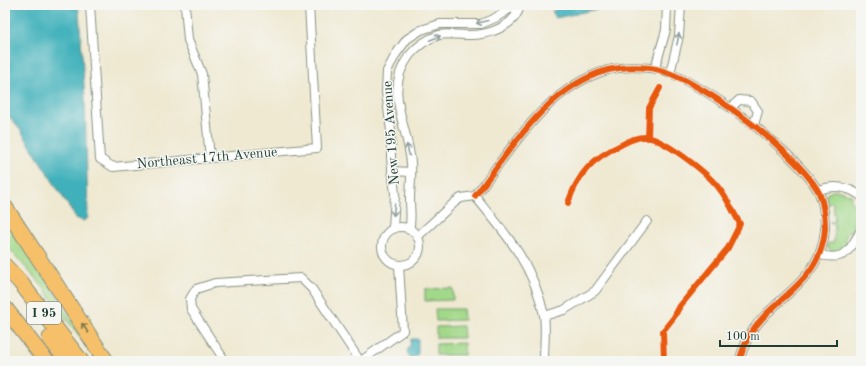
<svg xmlns="http://www.w3.org/2000/svg" width="866" height="366" font-family="'Old Standard TT',serif">
	<rect width="100%" height="100%" fill="#f6f6f2"/>
	<filter id="ink" filterUnits="userSpaceOnUse"><feTurbulence type="fractalNoise" baseFrequency=".025" numOctaves="2"/><feDisplacementMap in="SourceGraphic" scale="8" xChannelSelector="R" yChannelSelector="G"/><feConvolveMatrix kernelMatrix="1 2 1 2 8 2 1 2 1" color-interpolation-filters="sRGB"/></filter>
	<filter id="wash" filterUnits="userSpaceOnUse"><feTurbulence type="fractalNoise" baseFrequency=".012" numOctaves="4" result="noise"/><feDisplacementMap in="SourceGraphic" scale="16" xChannelSelector="R" yChannelSelector="G"/><feGaussianBlur stdDeviation="0.9" result="paint"/><feColorMatrix in="noise" values="0 0 0 0 0 0 0 0 0 0 0 0 0 0 0 0 0 1.4 0 .05"/><feComposite in="paint" operator="in"/></filter>
	<g filter="url(#wash)">
		<rect width="100%" height="100%" fill="#efe9d2"/>
		<g fill="#a2d889" stroke="#608a5e">
			<path d="M836,190L852,195L850,200L855,206L860,203L861,218L858,216L851,229L855,234L849,231L844,240L848,243L844,251L835,254L828,249L827,243H833L834,241L835,224L829,222L835,221L833,203L827,204L825,200L828,193Z"/>
			<path d="M5,213L97,361L43,287L5,244Z"/>
			<path d="M453,288V300L425,301V289Z"/>
			<path d="M435,309H463L464,320L436,321Z"/>
			<path d="M463,326L464,338H436V327Z"/>
			<path d="M464,343V355H436V344Z"/>
		</g>
		<g fill="#41b1bb" stroke="#307778">
			<path d="M5,5H77L79,11L85,98L88,218L83,221L76,218L21,131L5,111Z"/>
			<path d="M570,5H616L556,18L552,11Z"/>
			<path d="M411,339H418V354L412,358L409,357L407,351L410,346Z"/>
		</g>
	</g>
	<g filter="url(#ink)">
		<g fill="none" stroke-linecap="round" stroke-linejoin="round">
			<g stroke="#879383" stroke-width="10">
				<g id="street">
					<path d="M90,5L100,159L113,167L317,148L309,5"/>
					<path d="M185,5L188,40L202,74L210,158"/>
					<path d="M655,68L666,30L667,5"/>
					<path d="M670,73L679,36L681,5"/>
					<path d="M731,108L739,100L751,101L758,111L754,125"/>
					<path d="M392,171L411,172"/>
					<path d="M818,190C834,185 847,186 861,196"/>
					<path d="M475,196C511,149 547,87 608,70C621,67 643,66 656,69C702,80 792,149 817,189C823,199 825,217 825,229C821,283 775,295 750,334C745,343 742,352 739,361"/>
					<path d="M475,196C506,234 533,264 544,315C546,329 544,346 544,361"/>
					<circle cx="401" cy="246" r="19"/>
					<path d="M393,229L395,194L391,158V131L386,92L387,71L396,54L407,39L421,30L440,24H481L495,18L516,5"/>
					<path d="M409,230C412,220 410,210 410,200C410,188 412,175 411,163C408,125 383,91 409,56C417,46 427,39 439,35C448,33 456,35 466,35C486,36 516,27 520,5"/>
					<path d="M417,237L455,202L461,198L475,196"/>
					<path d="M820,255C846,261 849,251 861,230"/>
					<path d="M544,316L564,310L595,291L647,221"/>
					<path d="M225,361L191,309L190,299L196,289L215,283L301,278L312,289L360,361"/>
					<path d="M361,361L403,331L399,265"/>
				</g>
			</g>
			<g stroke="#879383" stroke-width="17">
				<g id="highway">
					<path d="M5,207L106,361"/>
					<path d="M5,266L20,282L81,361"/>
					<path d="M5,308L46,361"/>
					<path d="M50,338L67,361"/>
				</g>
			</g>
			<use href="#street" stroke="#fff" stroke-width="8"/>
			<use href="#highway" stroke="#f6c06b" stroke-width="15"/>
			<g stroke="#f6f6f2" stroke-width="8">
				<g id="cycleway">
					<path d="M648,138L649,108L660,88"/>
					<path d="M475,196C511,149 547,87 608,70C621,67 643,66 656,69C702,80 792,149 817,189C823,199 825,217 825,229C821,283 775,295 750,334C745,343 742,352 739,361"/>
					<path d="M568,203C578,174 592,158 621,145C628,141 636,137 644,137C661,136 707,173 718,187C727,198 733,211 740,224L728,248L680,306L674,317L663,331L664,361"/>
				</g>
			</g>
			<use href="#cycleway" stroke="#e8590c" stroke-width="6"/>
		</g>
		<defs><path id="oneway-shaft" d="M-6 0H5M1.5-3L5.5 0L1.5 3" fill="none" stroke-width="1.6" stroke-linecap="round" stroke-linejoin="round"/></defs>
		<g stroke="#8f9e9a">
			<use href="#oneway-shaft" transform="translate(482 22) rotate(166)"/>
			<use href="#oneway-shaft" transform="translate(435 38) rotate(-21)"/>
			<use href="#oneway-shaft" transform="translate(678 39) rotate(-79)"/>
			<use href="#oneway-shaft" transform="translate(408 150) rotate(-103)"/>
			<use href="#oneway-shaft" transform="translate(394 210) rotate(95)"/>
		</g>
		<use stroke="#80784d" href="#oneway-shaft" transform="translate(85 328) rotate(-123)"/>
	</g>
	<g text-anchor="middle" dominant-baseline="central" stroke-width="3" stroke-linejoin="round" paint-order="stroke">
		<rect fill="#f6f6f2" stroke="#60746d" stroke-width="1" x="27" y="302" width="34" height="22" rx="3"/>
		<g font-size="13" font-weight="bold" fill="#1f3d34">
			<text x="44" y="313">I 95</text>
		</g>
		<g font-size="14" fill="#1f3d34" stroke="#f6f6f2">
			<text transform="translate(391 133) rotate(-94)">New 195 Avenue</text>
			<text transform="translate(207 158) rotate(-5)">Northeast 17th Avenue</text>
		</g>
	</g>
	<rect width="866" height="366" fill="none" stroke="#f6f6f2" stroke-width="20"/>
	<path d="M720 340v6h117v-6" fill="none" stroke="#1f3d34" stroke-width="2"/>
	<text x="726" y="340" font-size="12" fill="#1f3d34" stroke="#f6f6f2" stroke-width="3" paint-order="stroke">100 m</text>
</svg>
